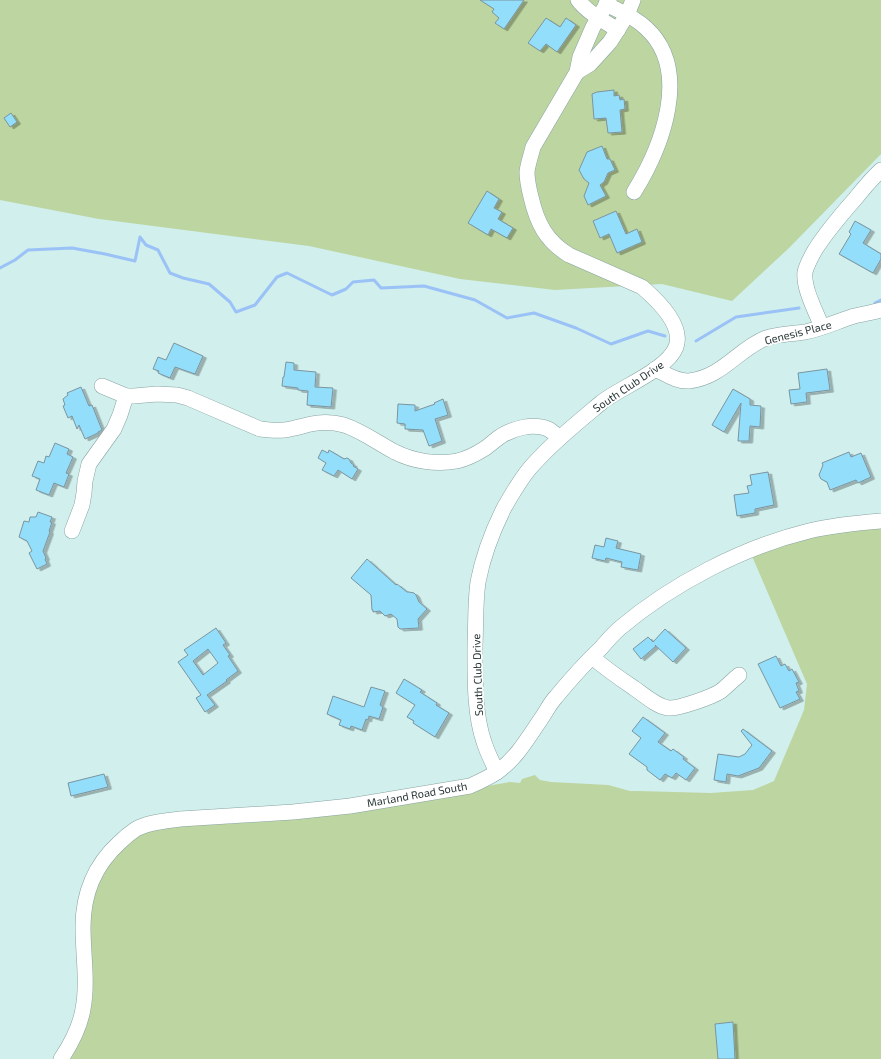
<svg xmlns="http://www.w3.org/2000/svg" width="881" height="1059" font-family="'Exo 2',sans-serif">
	<defs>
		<filter id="shadow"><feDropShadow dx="3.5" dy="2" stdDeviation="0" flood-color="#0004"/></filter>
	</defs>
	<rect width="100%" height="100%" fill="#d0efed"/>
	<g fill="#bdd5a0">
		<path d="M0,0H881V154L789,248L732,301L662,284L555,290L460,279L309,246L99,219L0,200Z"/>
		<path d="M881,527V1059H68L89,1015L92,1001L93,980L90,929L93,891L110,860L134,839L146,832L179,825L222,824L275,821L466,792L493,785L510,782L520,783L522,779L535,775L540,780L551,782L608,785L630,791H638L711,793L753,790L774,781L804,710L807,684L752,556L804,537Z"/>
	</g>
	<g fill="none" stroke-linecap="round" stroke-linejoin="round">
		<g stroke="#9bc2f6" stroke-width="3">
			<path d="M0,268L15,260L28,250L72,248L105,254L135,261L140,237L146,245L158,250L170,273L183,278L209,284L230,302L236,312L255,305L277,277L287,273L332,295L346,289L353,282L374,280L381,288L424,286L475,300L507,318L534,313L576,328L611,344L648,331L665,336"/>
			<path d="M875,303L881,300"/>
			<path d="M696,341L736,317L799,308"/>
		</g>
	</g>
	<g fill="#93dffb" stroke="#7b949e" fill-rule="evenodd" filter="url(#shadow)">
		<path d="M480,0H524L504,29L495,23L499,18L492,12L494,9Z"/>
		<path d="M546,18L560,27L566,18L576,25L557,52L546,44L540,51L528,43Z"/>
		<path d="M614,90V96L619,95L620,100L624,99L625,109L620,110L622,132L608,133L606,118L594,119L592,94L597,92Z"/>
		<path d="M11,113L17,122L10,127L4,118Z"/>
		<path d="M602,146L607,159H610L615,170L608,173L604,182L600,185L606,196L588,205L584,196L589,183L584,179L579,170L587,152Z"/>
		<path d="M487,191L499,199L494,208L502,212L498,219L513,228L507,238L491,229L488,235L468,223Z"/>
		<path d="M616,211L626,234L637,229L642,242L617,253L609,234L600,238L593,221Z"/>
		<path d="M855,221L871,230L863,243L881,254V259L873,273L839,254L851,234L849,232Z"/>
		<path d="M174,343L203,356L195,374L175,367L170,378L158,373L159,371L153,369L158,357L166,360Z"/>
		<path d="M286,362L294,363V370L316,372L315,387L333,388L331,407L307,405L308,391L298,390V388L282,386L283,377H284Z"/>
		<path d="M827,369L830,390L806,393L807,402L791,404L789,390L800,389L798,373Z"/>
		<path d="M81,387L89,406L92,405L102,430L98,432V433L85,439L79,425L77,429L72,416L68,418L63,406L65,405L63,399L68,395L67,393Z"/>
		<path d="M733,389L750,399V405L761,406L760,427L750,426L749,441H738L741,403L724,432L712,425Z"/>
		<path d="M443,399L448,415L435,419L442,441L429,446L423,430L405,429V424L397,423L398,404L415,405V411L435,404L434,403Z"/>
		<path d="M55,443L69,449L67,454L73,457L66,473L69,474L64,487L54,483L49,495L36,490L40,479L32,476L38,461L44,463L46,456L49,457Z"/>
		<path d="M322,450L328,453L329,450L344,459L347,458L349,459L351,463L354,465L353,466L358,469L352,479L338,470L334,476L322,470L326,463L318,458Z"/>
		<path d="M849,452L851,457L861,453L871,477L858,483L856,480L830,490L827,482L821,479L819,475L823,465L822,463Z"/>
		<path d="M768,472L774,505L755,509V513L737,516L734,495L749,493L747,486L752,485L750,475Z"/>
		<path d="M38,512L52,517L50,522H52L49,531L50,532L43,551L46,558L45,559L47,564L37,569L29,553L32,551L27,541L19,537L24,521L29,522L30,517H36Z"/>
		<path d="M606,538L618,541L616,548L641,554L638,570L621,567L622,562L606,558L605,561L592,558L595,545L604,547Z"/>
		<path d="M367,559L396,585L397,584L407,592H409L414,593L416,595L419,602L427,609L418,619L419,628L400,629L398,627L397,619L391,614L385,616L380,611L373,612V610H372L371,595L351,578Z"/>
		<path d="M216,628L226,643L223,645L230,655L228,656L238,671L226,680L227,681L207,695L215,705L205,712L196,698L201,695L178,662L188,655L184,650ZM208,649L218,663L203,675L193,661Z"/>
		<path d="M665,629L686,648L673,662L655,645L656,646L641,659L633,649L648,637L653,642Z"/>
		<path d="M776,656L781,666L785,664L789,671L792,669L799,682L796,683L799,691L796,692L800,699L780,708L758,664Z"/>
		<path d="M404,679L422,690L420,692L437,703L436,705L449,713L435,737L413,723L414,721L407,717L415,705L396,693Z"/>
		<path d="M371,687L385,691L380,705L383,707L379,719L369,716L368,720L366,719L362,730L351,726L350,729L339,725L341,720L327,714L333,696L364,707Z"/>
		<path d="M643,717L665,733L658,742L671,751L673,749L684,757L683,759L695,768L686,780L676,773L672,778L665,774L660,780L647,770V767L629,754L641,738L632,731Z"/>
		<path d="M743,729L772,751L759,768L738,776L727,774L726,782L714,780L718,754L739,757L745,754L752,745L741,731Z"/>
		<path d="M104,774L108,787L71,796L68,783Z"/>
		<path d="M733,1022L735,1059H718L715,1024Z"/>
	</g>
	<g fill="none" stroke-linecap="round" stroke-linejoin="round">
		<g stroke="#87a4a2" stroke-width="16">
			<g id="minor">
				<path d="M578,0C588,13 604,21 618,30"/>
				<path d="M606,4C619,11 635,17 646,28C692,70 662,147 634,192"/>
				<path d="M577,72L590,64L610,42L627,15L633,0"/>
				<path d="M822,327C816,312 803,288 805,272C807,264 811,257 815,250C827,231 840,216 855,199C863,189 871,179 881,170"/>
				<path d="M655,369C666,374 677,382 689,381C723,377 738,349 766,338C778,334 792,334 805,332C821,329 836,322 851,317C861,314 871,313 881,310"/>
				<path d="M102,386L126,396H134L157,394L177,395L188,398L260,429C268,430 276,431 284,430C293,429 302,426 311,424C321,422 333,422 344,425C362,431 378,443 395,452C413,461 436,465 457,461C466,459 476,454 484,449C490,445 495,440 501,436C514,428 533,423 548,429C552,431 556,435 560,438"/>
				<path d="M72,531L82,505L84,493L85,481L89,464L114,429L120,415L126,396"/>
				<path d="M592,657C605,668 619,678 634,688C644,695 656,706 668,708C678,709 712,697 721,691C727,686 733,680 739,675"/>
				<path d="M497,772C492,762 487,752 484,742C474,714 475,674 475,645C476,625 475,603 478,582C483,556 492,532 504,508C512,494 520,480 530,468C552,443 577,423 602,402C621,387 667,370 676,347C684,325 656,299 642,287L569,255C546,241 537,223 531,197C529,189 527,180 527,172C528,163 531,156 533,147L577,72L580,57L593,27L609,0"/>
				<path d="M61,1059C71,1044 80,1027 83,1009C88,982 83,955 83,927C83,894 95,865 119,843C124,838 130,833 136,829C149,822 166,821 180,819L293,812L350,806L470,786C479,782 488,778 497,772C516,759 528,738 541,719C546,712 550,703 556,697C570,680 585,663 601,648C607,641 613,634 620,628C672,584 743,547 809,531C833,525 857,523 881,521"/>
			</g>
		</g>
		<use href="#minor" stroke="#fff" stroke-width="15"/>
	</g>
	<g text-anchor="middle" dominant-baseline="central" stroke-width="3.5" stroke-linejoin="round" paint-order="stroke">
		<g font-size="11" fill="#283434" stroke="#fff">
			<text transform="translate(798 332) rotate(-14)">Genesis Place</text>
			<text transform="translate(628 386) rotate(-34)">South Club Drive</text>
			<text transform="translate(477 675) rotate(-92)">South Club Drive</text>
			<text transform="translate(417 794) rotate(-10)">Marland Road South</text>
		</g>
	</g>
</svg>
